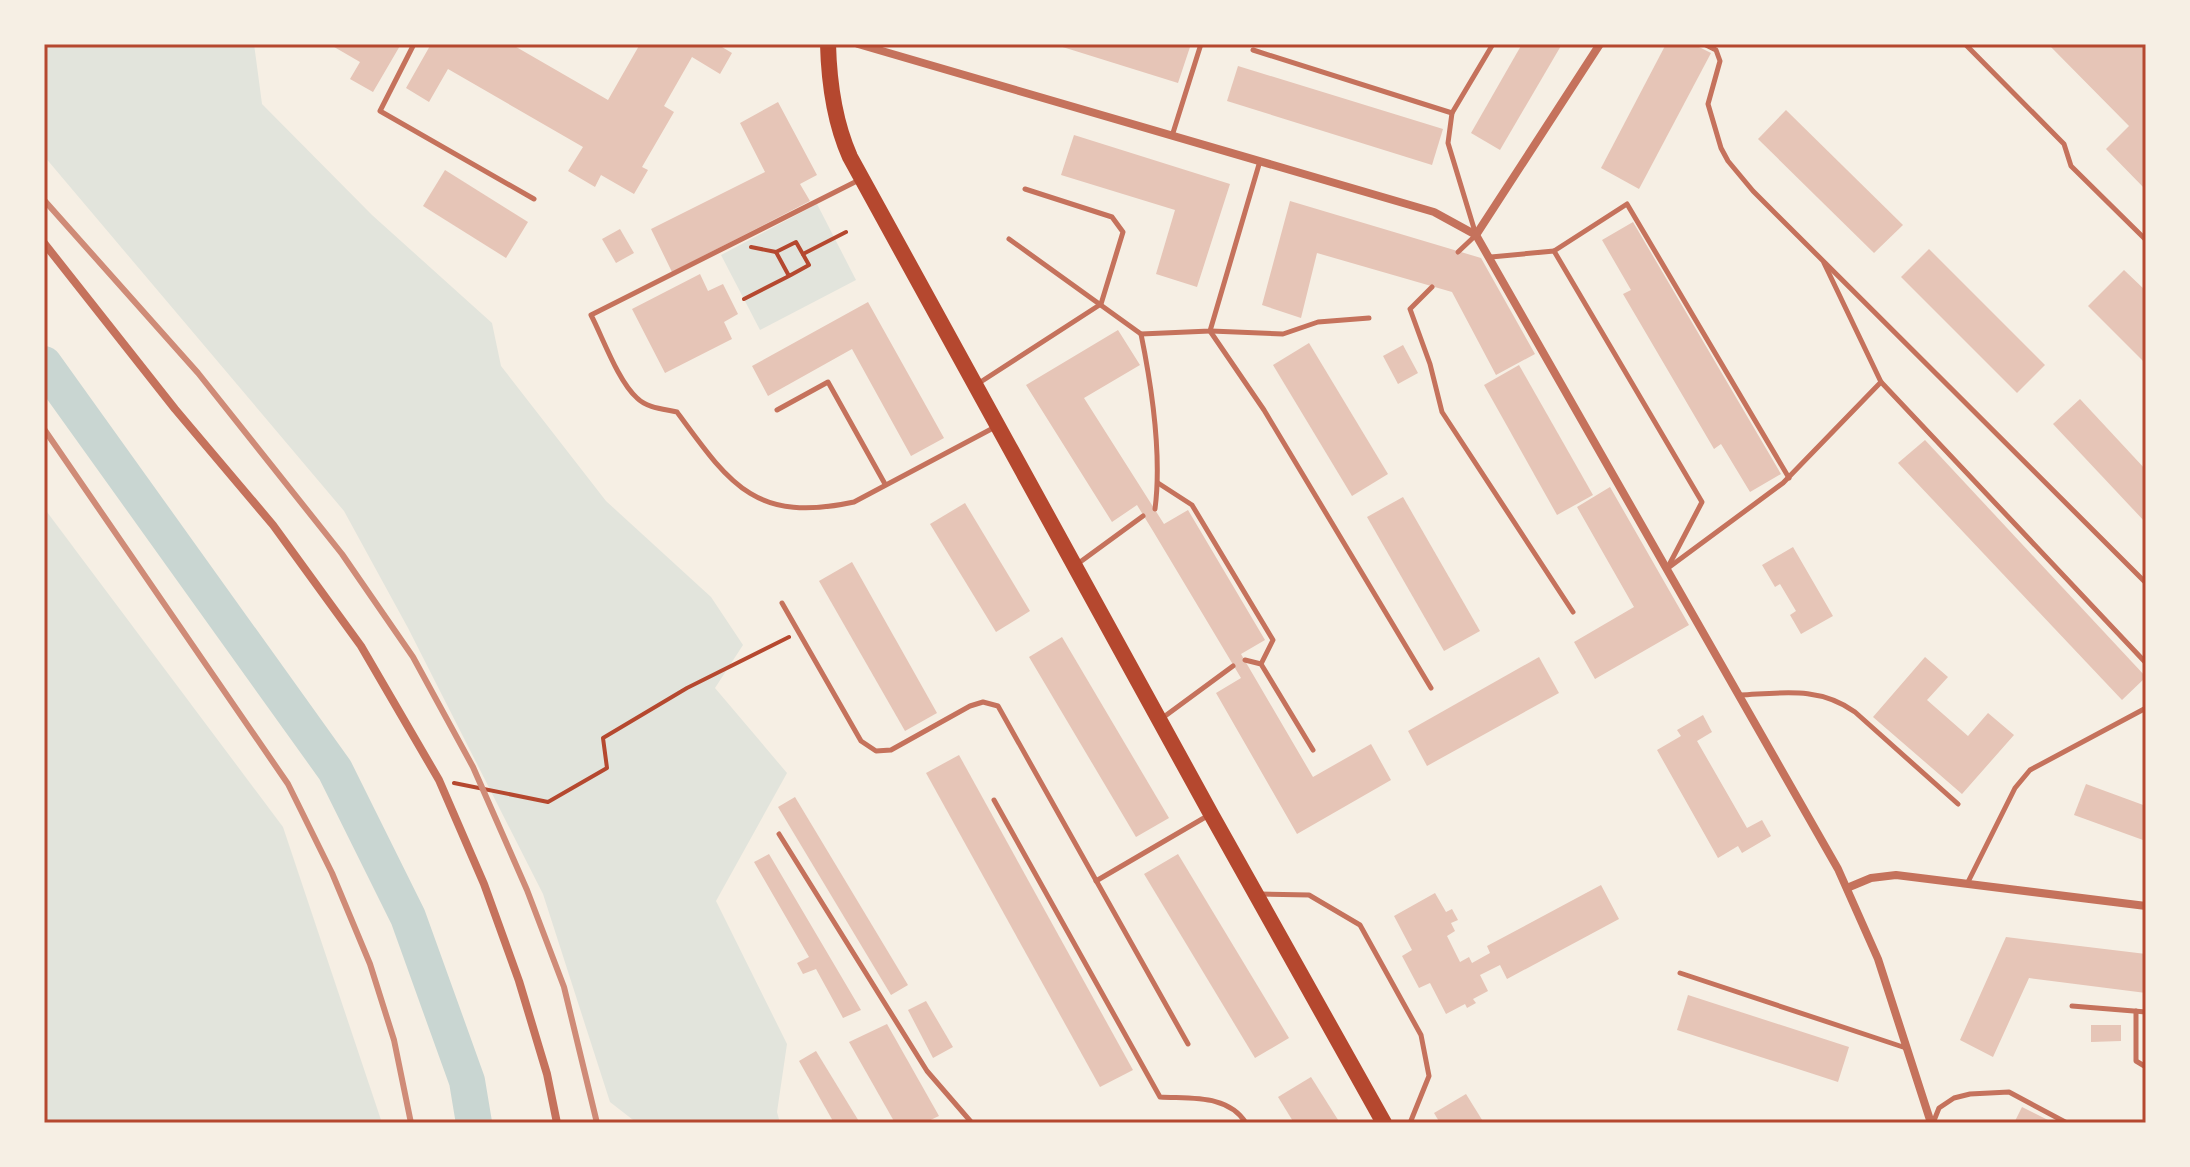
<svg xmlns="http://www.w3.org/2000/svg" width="2190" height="1167" font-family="'Source Sans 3',sans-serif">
	<rect width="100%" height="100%" fill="#f6efe4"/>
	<g fill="#e2e4dc">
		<path d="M44,44H254L262,104L372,215L492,323L501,366L606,501L711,597L743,645L715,688L787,773L716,901L787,1044L777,1112L780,1123H637L610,1102L543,894L408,628L344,511L44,156Z"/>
		<path d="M817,204L856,280L760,330L721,255Z"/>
		<path d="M44,508L283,827L382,1123H44Z"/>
	</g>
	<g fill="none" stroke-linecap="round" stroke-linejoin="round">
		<path stroke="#c9d6d2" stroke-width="36" d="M44,364L335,770L408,917L467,1081L474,1123"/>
	</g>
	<g fill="#e6c5b7">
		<path d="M329,44H401L373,92L350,79L360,62Z"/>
		<path d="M431,44H511L608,100L640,44H717L732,53L720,74L692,57L664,106L674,112L642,167L648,170L634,194L601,175L595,187L568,171L583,147L448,69L429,102L406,88Z"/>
		<path d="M1053,44H1181L1190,47L1178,83Z"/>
		<path d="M1522,44H1562L1500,150L1471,133Z"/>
		<path d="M1666,44H1693L1711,53L1639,189L1601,168Z"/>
		<path d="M2048,44H2146V190L2106,149L2129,126Z"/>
		<path d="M1238,66L1443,129L1432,165L1227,101Z"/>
		<path d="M778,102L817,175L800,184L810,201L672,272L651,229L765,172L740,123Z"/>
		<path d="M1786,110L1903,225L1874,253L1758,139Z"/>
		<path d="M1074,135L1230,184L1197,287L1156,274L1175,210L1061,175Z"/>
		<path d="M445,170L528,222L506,258L423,206Z"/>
		<path d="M1290,201L1481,258L1535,354L1496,375L1452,292L1317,253L1301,318L1262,305Z"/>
		<path d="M1633,222L1781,474L1750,492L1721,444L1714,449L1623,294L1631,290L1602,240Z"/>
		<path d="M620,229L634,253L616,263L602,239Z"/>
		<path d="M1929,249L2045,365L2017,393L1901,277Z"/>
		<path d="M2124,270L2146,291V364L2088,306Z"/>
		<path d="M700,274L708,291L723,284L738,314L724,322L732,339L665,373L632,309Z"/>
		<path d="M868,302L944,438L911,456L852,349L768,396L752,366Z"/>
		<path d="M1118,330L1140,365L1084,398L1164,524L1188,510L1265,640L1241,654L1313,777L1371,744L1391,780L1297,834L1216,693L1241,678L1153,531L1137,505L1112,522L1026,385Z"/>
		<path d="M1309,343L1388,474L1352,496L1273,365Z"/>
		<path d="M1403,345L1418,373L1398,384L1383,356Z"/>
		<path d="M1519,365L1593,495L1557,515L1484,385Z"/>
		<path d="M2080,399L2146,470V523L2053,424Z"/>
		<path d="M1925,440L2146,677L2122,700L1898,463Z"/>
		<path d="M1610,487L1689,625L1595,679L1574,642L1634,607L1577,507Z"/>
		<path d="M1403,497L1480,631L1444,651L1367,517Z"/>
		<path d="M965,503L1030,611L996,632L930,524Z"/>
		<path d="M1793,547L1833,616L1801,634L1790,615L1796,611L1780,584L1775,587L1762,565Z"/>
		<path d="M852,562L937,713L905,731L819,581Z"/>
		<path d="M1062,637L1169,818L1136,837L1029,657Z"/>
		<path d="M1539,657L1559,693L1427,766L1408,731Z"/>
		<path d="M1925,657L1948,677L1927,700L1968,736L1988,713L2014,735L1962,794L1873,717Z"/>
		<path d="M1703,715L1712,732L1697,741L1747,828L1762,820L1771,836L1742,853L1738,846L1718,858L1657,750L1681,736L1677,730Z"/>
		<path d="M959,755L1133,1070L1100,1087L926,773Z"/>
		<path d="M2086,784L2146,806V834L2143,840L2074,815Z"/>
		<path d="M795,797L908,985L891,995L778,807Z"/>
		<path d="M769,854L861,1010L843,1018L816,969L803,974L797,963L809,957L754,862Z"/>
		<path d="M1178,854L1289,1038L1255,1058L1144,874Z"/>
		<path d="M1601,885L1619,919L1507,979L1500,965L1480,975L1488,991L1473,999L1476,1003L1467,1008L1465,1004L1446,1014L1430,983L1419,988L1402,956L1412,950L1394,916L1435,893L1446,912L1452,909L1458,920L1451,923L1455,931L1447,936L1460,962L1469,957L1472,963L1490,953L1487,946Z"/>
		<path d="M2006,937L2146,954V993L2029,978L1993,1057L1960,1040Z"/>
		<path d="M1688,995L1849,1047L1838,1082L1677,1030Z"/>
		<path d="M926,1001L953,1047L933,1058L908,1010Z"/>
		<path d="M887,1024L939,1116L924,1123H895L849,1042Z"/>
		<path d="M2091,1025H2121V1041L2091,1042Z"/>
		<path d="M816,1051L860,1123H834L799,1061Z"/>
		<path d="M1311,1077L1340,1123H1294L1278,1097Z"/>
		<path d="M1466,1094L1484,1123H1440L1434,1113Z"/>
		<path d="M2022,1107L2054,1123H2014Z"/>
	</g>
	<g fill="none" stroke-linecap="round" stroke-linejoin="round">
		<g stroke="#b5482f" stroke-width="4">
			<path d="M751,247L776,252"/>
			<path d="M803,254L846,232"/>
			<path d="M744,299L789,276L776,252L796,242L809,265L789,276"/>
			<path d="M454,783L548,802L607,768L603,738L687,688L789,637"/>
		</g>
		<g stroke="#c5725c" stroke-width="5">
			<path d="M414,44L380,111L534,199"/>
			<path d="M1704,44L1716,50L1720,61L1708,104L1721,148L1728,161L1753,191L2146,583"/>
			<path d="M1965,44L2064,144L2071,166L2146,240"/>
			<path d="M1253,50L1452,113L1493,44"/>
			<path d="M1452,113L1448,143L1476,235L1458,252"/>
			<path d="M1172,136L1201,44"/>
			<path d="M859,180L591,315C603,338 618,381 637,398C647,408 664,409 677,412C731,486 756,523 854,502L997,426"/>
			<path d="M1009,239L1141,334L1210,331L1260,161"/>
			<path d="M1554,251L1627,204L1789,478"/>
			<path d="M1491,257L1554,251L1702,502L1668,567"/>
			<path d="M1824,263L1881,382"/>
			<path d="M1432,287L1410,309L1430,364L1442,412L1573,612"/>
			<path d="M1210,331L1264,410L1431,688"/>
			<path d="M1211,331L1283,334L1318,322L1369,318"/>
			<path d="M1141,334C1152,388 1162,455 1155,509"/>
			<path d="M979,383L1101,304L1123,232L1112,217L1025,189"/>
			<path d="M777,410L828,382L885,484"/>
			<path d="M1158,483L1192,505L1273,640L1261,664"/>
			<path d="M1076,565L1143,516"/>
			<path d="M1668,568L1783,483L1881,382L2146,663"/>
			<path d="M782,603L861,741L876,751L891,750L970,706L983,702L998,706L1188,1044"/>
			<path d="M1245,660L1261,664L1313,750"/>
			<path d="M1740,695C1782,693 1819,686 1855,712L1958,804"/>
			<path d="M1161,719L1233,666"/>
			<path d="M994,800L1160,1097C1190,1099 1228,1094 1246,1123"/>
			<path d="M779,834L927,1071L972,1123"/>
			<path d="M1096,881L1209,815"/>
			<path d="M1967,884L2015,788L2030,770L2146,708"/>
			<path d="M1258,894L1309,895L1360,925L1421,1035L1429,1076L1410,1123"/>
			<path d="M1680,973L1906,1048"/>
			<path d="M2072,1006L2146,1012"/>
			<path d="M2136,1011V1061L2146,1067"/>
			<path d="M1933,1123L1939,1108L1954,1098L1970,1094L2009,1092L2067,1123"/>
		</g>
		<g stroke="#c5725c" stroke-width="8">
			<path d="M858,44L1434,212L1476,235L1838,869L1878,959L1931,1123"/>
			<path d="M1476,235L1600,44"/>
			<path d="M44,243L175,409L273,525L361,646L439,780L484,884L519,981L547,1074L557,1123"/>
			<path d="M1847,888L1871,878L1896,875L2146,906"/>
		</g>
		<path stroke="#b5482f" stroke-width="16" d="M828,44C829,83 834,121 850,157L1211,814L1384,1123"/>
		<g stroke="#cf8b77" stroke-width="6">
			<path d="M44,200L198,373L342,554L413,657L473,767L527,890L564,987L597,1123"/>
			<path d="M44,429L288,784L332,873L370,964L394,1040L411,1123"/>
		</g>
	</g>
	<rect width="2190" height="1167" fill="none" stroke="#f6efe4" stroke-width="92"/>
	<rect x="46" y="46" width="2098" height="1075" fill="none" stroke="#b5482f" stroke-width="3"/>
</svg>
